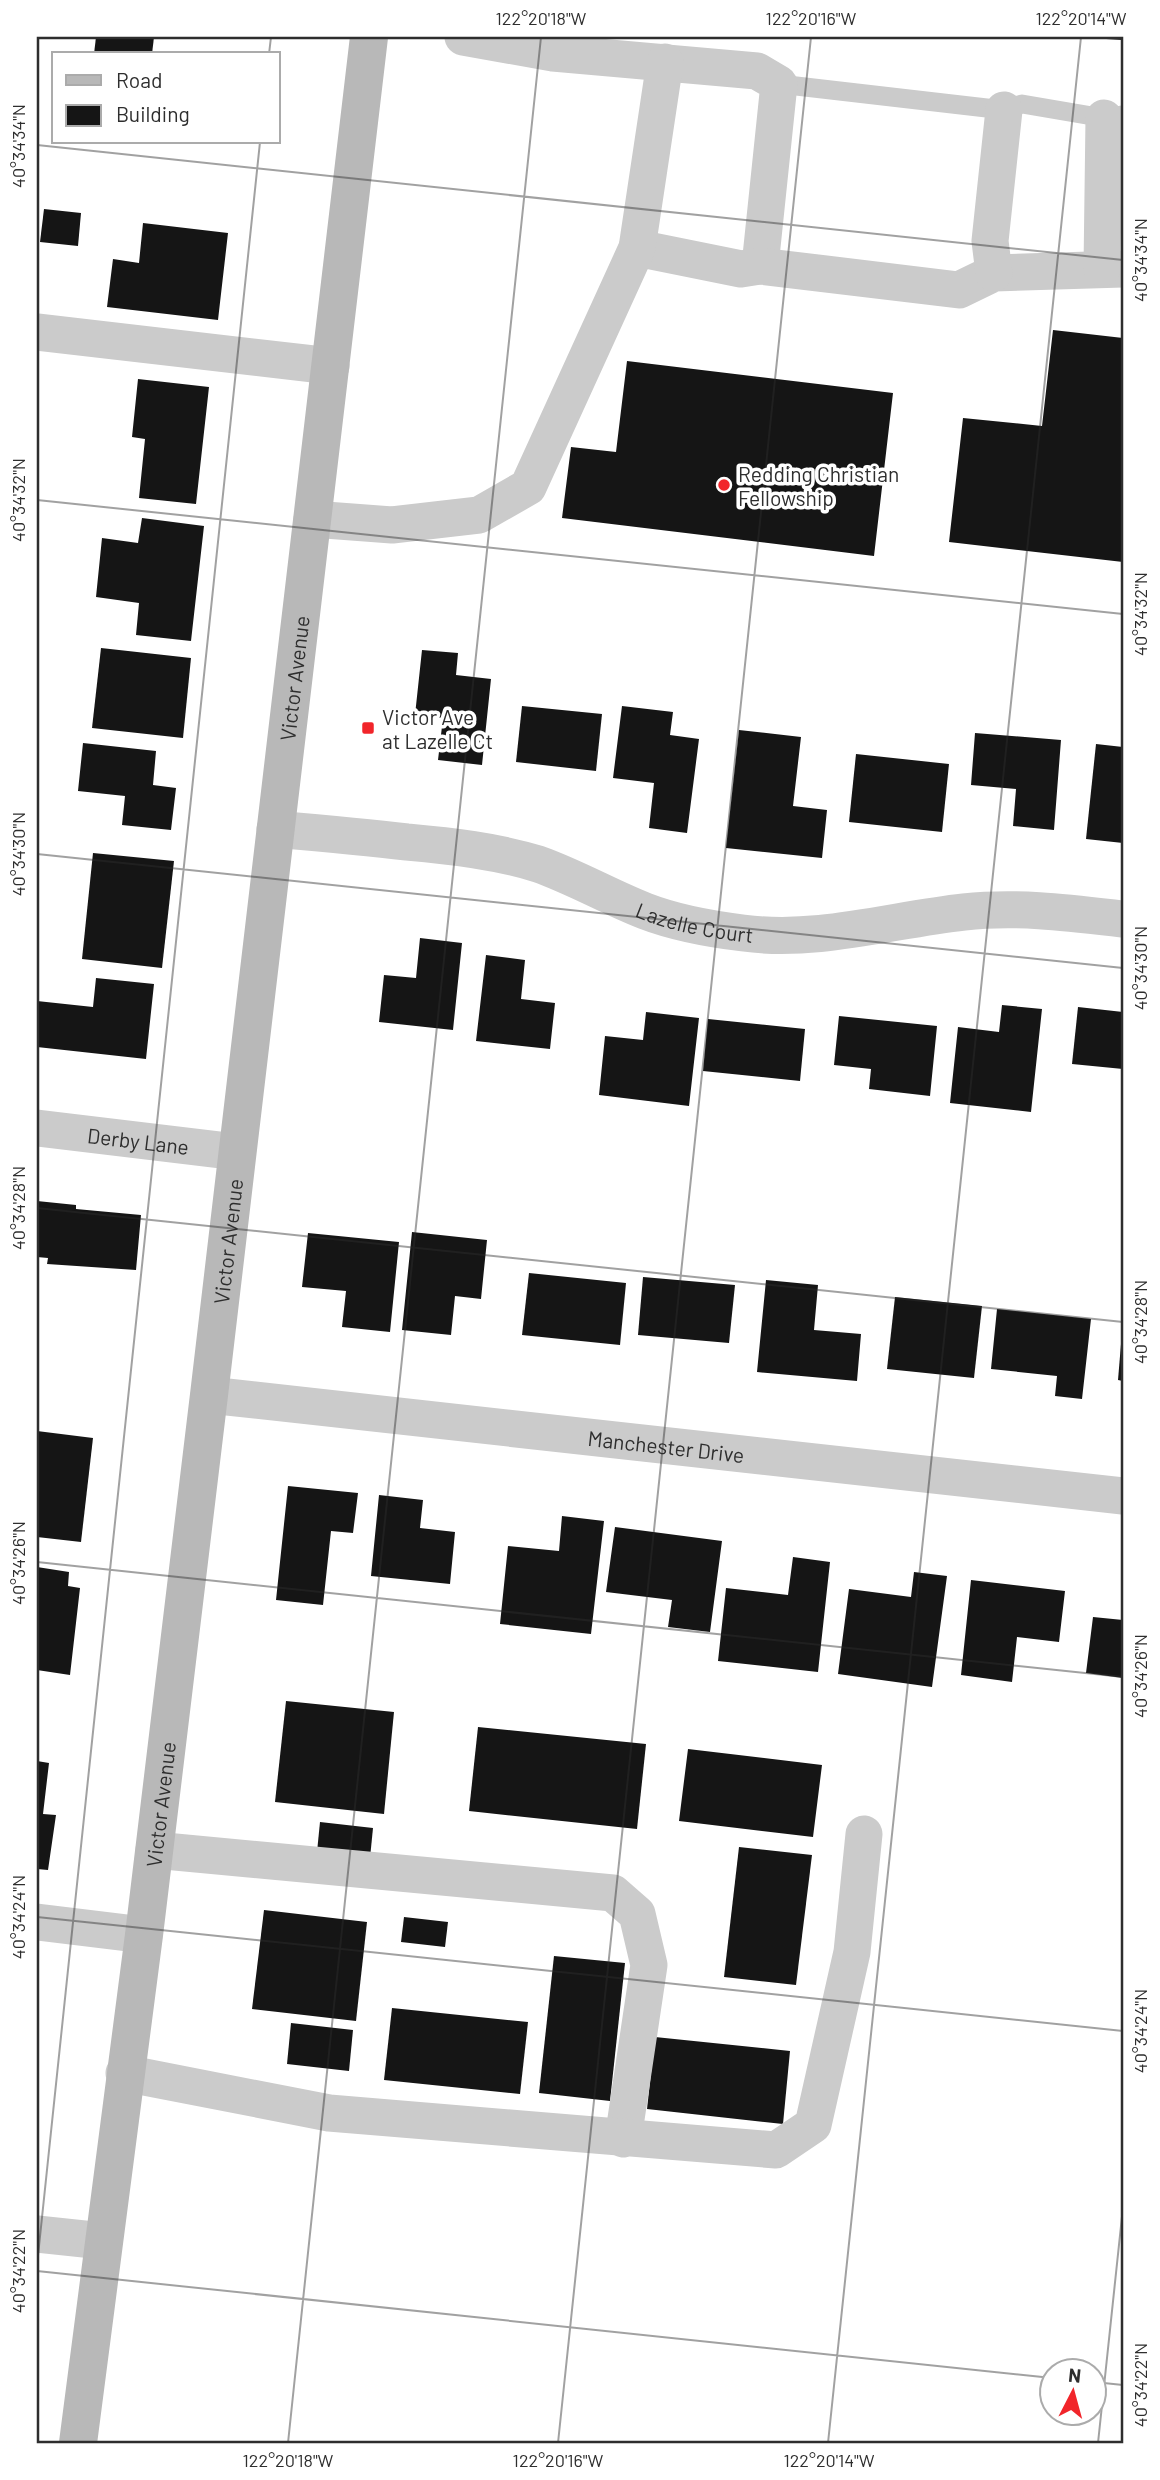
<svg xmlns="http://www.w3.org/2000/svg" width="1160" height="2480" font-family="Barlow,sans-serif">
	<rect width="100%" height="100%" fill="#fff"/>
	<g fill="#151515">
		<path d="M96,37H154L152,54H94Z"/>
		<path d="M1106,37H1123V40L1106,39Z"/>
		<path d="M44,209L81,213L78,246L40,242Z"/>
		<path d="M143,223L228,233L218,320L107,307L113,259L139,263Z"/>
		<path d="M1053,330L1123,338V562L949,542L963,418L1042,426Z"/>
		<path d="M627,361L893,393L874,556L562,518L571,447L616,452Z"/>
		<path d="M138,379L209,387L196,504L139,498L145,439L132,437Z"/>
		<path d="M142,518L204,526L191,641L136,635L139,603L96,597L102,538L138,543Z"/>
		<path d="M101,648L191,658L183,738L92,728Z"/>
		<path d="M422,650L458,653L456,675L491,679L482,765L438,760L443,718L415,715Z"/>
		<path d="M522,706L602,714L596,771L516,762Z"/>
		<path d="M622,706L673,712L670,735L699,739L687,833L649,828L654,783L613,778Z"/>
		<path d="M739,730L801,737L793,806L827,810L822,858L726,848Z"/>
		<path d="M975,733L1061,740L1054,830L1013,826L1016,789L971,785Z"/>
		<path d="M83,743L156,751L153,785L176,788L171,830L122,825L125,796L78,791Z"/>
		<path d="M1096,744L1123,747V843L1086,839Z"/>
		<path d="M856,754L949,764L942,832L849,822Z"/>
		<path d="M93,853L174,861L162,968L82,959Z"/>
		<path d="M420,938L462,943L453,1030L379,1022L384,975L416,978Z"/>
		<path d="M486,955L525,960L521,999L555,1003L550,1049L476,1041Z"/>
		<path d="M96,978L154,984L146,1059L37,1047V1001L93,1007Z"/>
		<path d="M1002,1005L1042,1009L1031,1112L950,1103L958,1027L999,1032Z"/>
		<path d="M1078,1007L1123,1012V1069L1072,1064Z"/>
		<path d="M646,1012L699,1018L689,1106L599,1095L605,1036L643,1040Z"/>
		<path d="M839,1016L937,1026L930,1096L869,1089L871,1069L834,1065Z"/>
		<path d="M708,1019L805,1029L800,1081L703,1071Z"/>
		<path d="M37,1201L76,1205V1209L141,1215L136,1270L47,1264L48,1258L37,1257Z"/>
		<path d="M412,1232L487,1240L481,1299L455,1296L451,1335L402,1330Z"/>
		<path d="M308,1233L399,1242L390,1332L342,1327L346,1291L302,1287Z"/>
		<path d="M529,1273L626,1283L620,1345L522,1335Z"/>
		<path d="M643,1277L735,1285L729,1343L638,1335Z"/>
		<path d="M766,1280L818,1285L814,1330L861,1334L857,1381L757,1372Z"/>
		<path d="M895,1297L982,1306L974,1378L887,1369Z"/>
		<path d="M997,1309L1091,1319L1082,1399L1055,1396L1057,1376L991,1369Z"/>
		<path d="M1121,1344H1123V1381L1118,1380Z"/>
		<path d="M37,1431L93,1438L81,1542L37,1537Z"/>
		<path d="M288,1486L358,1493L353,1533L331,1531L323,1605L276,1600Z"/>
		<path d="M379,1495L423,1500L420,1528L455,1532L450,1584L371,1576Z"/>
		<path d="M562,1516L604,1521L591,1634L500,1624L508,1546L559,1551Z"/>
		<path d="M615,1527L722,1541L710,1632L668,1627L672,1600L606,1592Z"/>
		<path d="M793,1557L830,1562L818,1672L718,1661L726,1588L788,1595Z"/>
		<path d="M37,1567L69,1572L68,1586L80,1588L70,1675L37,1670Z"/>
		<path d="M914,1572L947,1576L932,1687L838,1674L849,1589L911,1597Z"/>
		<path d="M971,1580L1065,1591L1059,1642L1017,1637L1012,1682L961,1675Z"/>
		<path d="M1093,1617L1123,1620V1678L1086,1673Z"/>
		<path d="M286,1701L394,1712L384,1814L275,1802Z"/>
		<path d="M478,1727L646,1744L637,1829L469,1811Z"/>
		<path d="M688,1749L822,1765L813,1837L679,1821Z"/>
		<path d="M37,1761L49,1763L43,1814L56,1815L48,1870L37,1869Z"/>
		<path d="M320,1822L373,1828L370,1858L317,1852Z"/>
		<path d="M739,1847L812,1855L796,1985L724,1977Z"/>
		<path d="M264,1910L367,1922L356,2021L252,2009Z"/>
		<path d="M404,1917L448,1922L445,1947L401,1942Z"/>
		<path d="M554,1956L625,1963L610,2101L539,2093Z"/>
		<path d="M392,2008L528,2022L520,2094L384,2080Z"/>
		<path d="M291,2023L353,2030L349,2071L287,2064Z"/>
		<path d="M655,2037L790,2051L783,2124L647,2109Z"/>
	</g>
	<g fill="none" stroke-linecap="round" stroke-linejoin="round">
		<path stroke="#cbcbcb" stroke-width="19" d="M779,84L1004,110L1022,104L1104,118L1123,115"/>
		<g stroke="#cbcbcb" stroke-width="37">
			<path d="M463,37L553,53L757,71L779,84L760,266"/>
			<path d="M637,248L741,269L760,266L959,290L994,273L1123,269"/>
			<path d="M1102,268L1104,118"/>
			<path d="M994,273L990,241L1004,110"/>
			<path d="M37,332L331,366"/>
			<path d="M312,519L392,525L479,515L528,487L637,248L665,62"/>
			<path id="s1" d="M275,829C319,833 363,837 407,842C451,846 496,851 538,864C575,877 609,897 645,911C676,923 710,929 743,933C818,943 891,920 964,912C1018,906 1071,913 1123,919"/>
			<path id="s2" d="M37,1128L237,1152"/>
			<path id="s3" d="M209,1395L1123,1496"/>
			<path d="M154,1850L613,1893L637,1914L649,1965L623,2139"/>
			<path d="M37,1922L144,1935"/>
			<path d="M124,2073L329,2113L776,2150L813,2125L852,1952L864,1834"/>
			<path d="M37,2234L103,2241"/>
		</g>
		<path stroke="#b8b8b8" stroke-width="38" id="s4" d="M78,2443L144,1935L209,1395L369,37"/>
	</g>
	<path fill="none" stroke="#2e2e2e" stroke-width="2" stroke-opacity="0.45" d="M269,54L271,37M37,145L1123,260M37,500L1123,614M37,854L1123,968M37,1208L1123,1322M37,1562L1123,1677M37,1917L1123,2031M37,2265L260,142M37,2271L1052,2378M1094,2382L1123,2385M288,2443L541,37M558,2443L811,37M828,2443L1081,37M1098,2443L1123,2207"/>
	<g fill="#f1252a" stroke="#fff" stroke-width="2.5">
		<circle cx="724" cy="485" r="7"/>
		<rect x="361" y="721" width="14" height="14" rx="3.5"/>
	</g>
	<g text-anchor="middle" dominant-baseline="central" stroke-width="7" stroke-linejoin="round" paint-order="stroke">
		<g font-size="21" fill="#2e2e2e" stroke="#fff" text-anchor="start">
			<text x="738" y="473">Redding Christian<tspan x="738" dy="24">Fellowship</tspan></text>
			<text x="382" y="716">Victor Ave<tspan x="382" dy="24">at Lazelle Ct</tspan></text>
		</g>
		<g font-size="21" fill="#2e2e2e" stroke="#fff">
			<text stroke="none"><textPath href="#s4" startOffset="1778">Victor Avenue</textPath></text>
			<text stroke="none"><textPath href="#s1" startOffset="434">Lazelle Court</textPath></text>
			<text stroke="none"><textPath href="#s2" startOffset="102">Derby Lane</textPath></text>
			<text stroke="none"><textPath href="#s4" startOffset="1211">Victor Avenue</textPath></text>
			<text stroke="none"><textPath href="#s3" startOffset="460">Manchester Drive</textPath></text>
			<text stroke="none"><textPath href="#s4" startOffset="644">Victor Avenue</textPath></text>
		</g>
	</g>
	<rect width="1160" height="2480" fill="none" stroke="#ffffff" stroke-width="77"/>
	<rect x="52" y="52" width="228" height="91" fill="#ffffff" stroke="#ababab" stroke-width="2"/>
	<rect x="66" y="75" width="35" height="10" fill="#b8b8b8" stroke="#ababab" stroke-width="2"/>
	<text x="116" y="88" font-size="21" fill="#2e2e2e">Road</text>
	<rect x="66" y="105" width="35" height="21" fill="#151515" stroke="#ababab" stroke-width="2"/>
	<text x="116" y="122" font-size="21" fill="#2e2e2e">Building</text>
	<g transform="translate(1073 2392) rotate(6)"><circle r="33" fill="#ffffff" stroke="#ababab" stroke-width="2"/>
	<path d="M0-5L12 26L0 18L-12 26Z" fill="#f1252a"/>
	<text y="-10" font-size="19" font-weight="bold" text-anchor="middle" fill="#2e2e2e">N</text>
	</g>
	<rect x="38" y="38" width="1084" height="2404" fill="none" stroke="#2e2e2e" stroke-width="2.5"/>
	<g font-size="18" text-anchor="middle" fill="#2e2e2e">
		<text x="541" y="25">122°20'18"W</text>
		<text x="811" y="25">122°20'16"W</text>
		<text x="1081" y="25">122°20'14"W</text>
		<text transform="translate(19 146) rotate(-90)" y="6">40°34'34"N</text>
		<text transform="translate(1141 260) rotate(-90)" y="6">40°34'34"N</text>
		<text transform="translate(19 500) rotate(-90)" y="6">40°34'32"N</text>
		<text transform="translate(1141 614) rotate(-90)" y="6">40°34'32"N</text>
		<text transform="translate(19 854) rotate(-90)" y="6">40°34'30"N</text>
		<text transform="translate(1141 968) rotate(-90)" y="6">40°34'30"N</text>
		<text transform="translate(19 1208) rotate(-90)" y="6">40°34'28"N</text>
		<text transform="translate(1141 1322) rotate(-90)" y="6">40°34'28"N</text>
		<text transform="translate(19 1563) rotate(-90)" y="6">40°34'26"N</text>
		<text transform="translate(1141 1676) rotate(-90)" y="6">40°34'26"N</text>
		<text transform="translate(19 1917) rotate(-90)" y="6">40°34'24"N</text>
		<text transform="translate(1141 2031) rotate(-90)" y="6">40°34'24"N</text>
		<text transform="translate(19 2271) rotate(-90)" y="6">40°34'22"N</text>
		<text transform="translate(1141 2385) rotate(-90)" y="6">40°34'22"N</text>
		<text x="288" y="2467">122°20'18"W</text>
		<text x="558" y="2467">122°20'16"W</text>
		<text x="829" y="2467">122°20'14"W</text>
	</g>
</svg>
